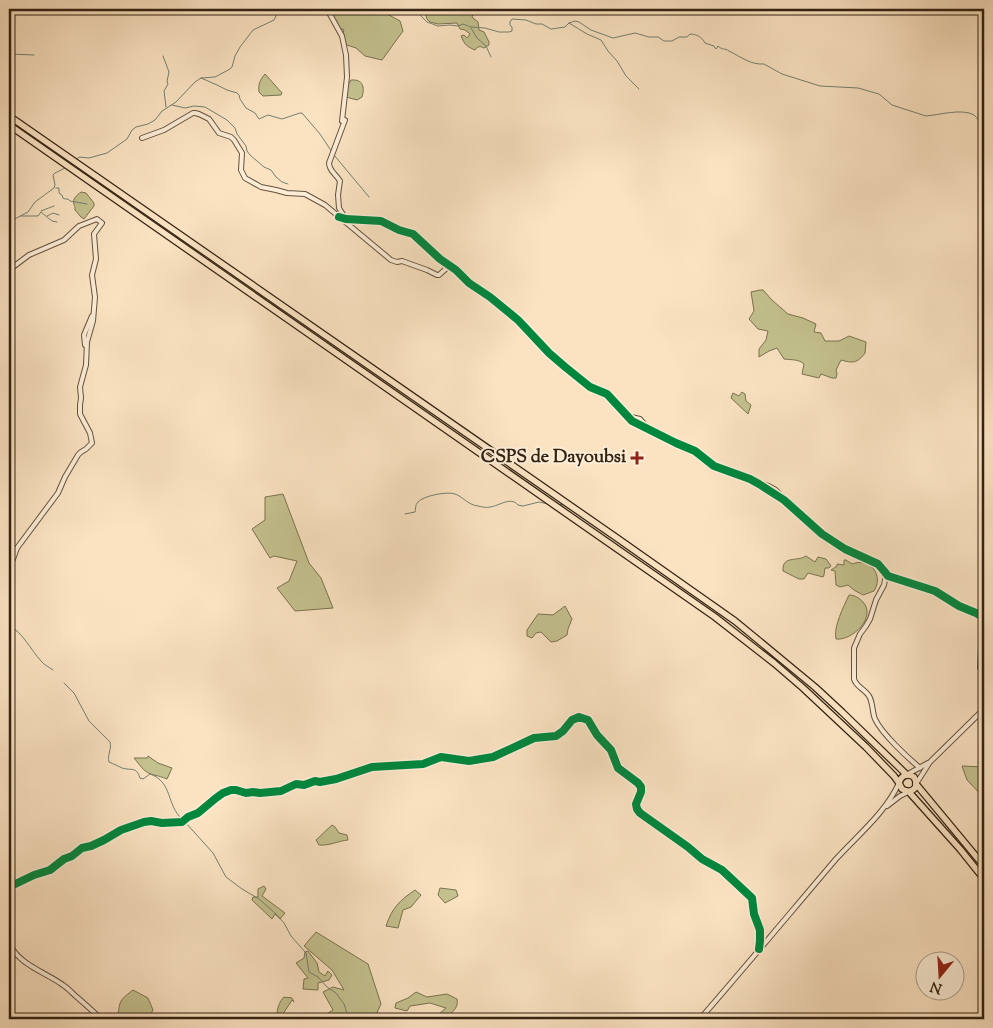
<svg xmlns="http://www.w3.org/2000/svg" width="993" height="1028" font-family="'Sorts Mill Goudy',serif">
	<rect width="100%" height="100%" fill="#fbe3c2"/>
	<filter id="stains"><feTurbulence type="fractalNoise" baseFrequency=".004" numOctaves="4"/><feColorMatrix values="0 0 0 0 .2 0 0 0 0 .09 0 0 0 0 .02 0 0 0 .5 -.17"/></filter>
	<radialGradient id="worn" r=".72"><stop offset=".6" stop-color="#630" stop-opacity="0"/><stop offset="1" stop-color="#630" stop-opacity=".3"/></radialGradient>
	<g fill="#c4c28f" stroke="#7b7250">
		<path d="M329,9H378L400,21L403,31L382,60L365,56L356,48L344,44L342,36L344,30L337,27Z"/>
		<path d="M417,9H475L472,17L478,22L479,30L484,32L489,42V45L484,48C480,46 478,46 475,50C466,46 465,45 461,36L464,35L467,38L470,34L465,30L460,29L457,23L438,24L430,22L427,19L425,13Z"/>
		<path d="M265,74L282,93L281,95L263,96L259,92C258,84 260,80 265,74Z"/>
		<path d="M351,80C363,79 365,87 362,97L357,100L346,97L347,87Z"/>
		<path d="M81,192L86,193L94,203V206L84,219L81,217L75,210C75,204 75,209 74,204C72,199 77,195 81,192Z"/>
		<path d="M760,290H763L772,300L788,314L803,318L816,324L814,332L821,333L825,341H839L849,336L866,342L865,353C857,364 852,363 841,360L836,370L837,374L836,378H832L821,374L819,378L802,374L804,364C799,359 791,360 784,359L777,348L769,351L759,357V349L766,340L768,331L758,329L749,319L754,311L751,292Z"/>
		<path d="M742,392L745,394L746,401L751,405L748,414L731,398L733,393L739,396Z"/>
		<path d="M283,494L309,563L321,578L333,608L295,611L277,588L289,581L297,561L274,556L270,558L252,529L265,520V497Z"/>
		<path d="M806,556L815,562L818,557L826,559L831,566L829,568H825L824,575L823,577L808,573L804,579H799L783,571C782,555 797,562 806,556Z"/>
		<path d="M844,560H846L852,564C870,557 884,575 874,591L863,595L854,590L848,585L840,587L836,585L835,571L831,570L837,566V564L844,565Z"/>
		<path d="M849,595C855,595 859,598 863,602C877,617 852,641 836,639C833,627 844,606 849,595Z"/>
		<path d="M565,606L572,619L568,629L567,635L557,641L551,642L541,632L536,633L532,638L527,636V630L538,614L553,615Z"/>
		<path d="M148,756L158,763L172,768L167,779C162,777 159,776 154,775C144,773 140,765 134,758H147Z"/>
		<path d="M962,766L984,767V798L967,780Z"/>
		<path d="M332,825L335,827L339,833L347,835L348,840C338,841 329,846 319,845L316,840Z"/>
		<path d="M264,886L266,889L262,896L285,913L280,919L275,914L272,919L252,900L253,897H258V889Z"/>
		<path d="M440,888L456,890L458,896L445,903L438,895Z"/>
		<path d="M415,890L421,895L411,907L403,910L398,928L386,926C392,908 399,901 415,890Z"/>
		<path d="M316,932L368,964L381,1004L374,1019H327L325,1015L333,1010L323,992L333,987L344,990L332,970L304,946Z"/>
		<path d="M308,951L317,963L319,972L325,976L328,971L332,975L329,980L318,983V990L303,989L304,979L308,978L296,963L304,958L305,952Z"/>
		<path d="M133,990L148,998L153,1010L148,1019H117C121,1001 117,1002 133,990Z"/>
		<path d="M416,992L427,997L447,994L457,999C459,1009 451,1013 444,1019H439L438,1017L439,1014L446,1008L430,1003L410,1006L407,1011L395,1008L396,1003L408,998Z"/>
		<path d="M284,997L292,998L294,1002L292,1000L281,1017L277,1015C277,1009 279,1002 284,997Z"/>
	</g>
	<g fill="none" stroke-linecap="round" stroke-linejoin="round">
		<g stroke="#738071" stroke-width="1">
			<path d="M407,9L417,12L427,22L438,26L450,25L458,26L463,24L471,27L485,28L499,32H509L512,31V27L510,25V22L512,19L526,20L536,24H542L551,29L565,27L569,23L575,21L579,22L591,30L613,38L635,33L649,37H658L664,41H672L679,37H687L690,34C696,34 702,37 705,43L714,46L715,48L716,49L718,46C722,50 725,48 729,51C741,57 751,65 764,64L782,74L820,86L858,88L879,94L892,105L926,116C939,115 962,108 974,115C978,118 980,124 984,127"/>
			<path d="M569,23L587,34L601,40L608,51L617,61L626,76L639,89"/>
			<path d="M471,28L477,38L486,46L491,57"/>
			<path d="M9,54L34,55"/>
			<path d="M163,56L169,72L167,81L168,84L164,91L166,107"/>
			<path d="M201,78L217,85L227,90L237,93L239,95L240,99L246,108L255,113L259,119L268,115L282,119L300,113H302L320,134L332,152"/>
			<path d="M172,105L185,108L194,106L205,107L227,120L235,128L237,134L246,146L247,151L250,155L264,167L271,170L276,177L282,182L288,184"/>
			<path d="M334,155L369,197"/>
			<path d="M76,160L79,157L89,158L107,153L127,139L132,130L136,127L148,124L155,120L162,111L176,102L195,82L201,78L215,77L230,69L232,67L235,56L240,47L253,30L274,20L278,12L283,9"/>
			<path d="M56,188H59V193L62,195L63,198L65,199H68L70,201L87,204"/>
			<path d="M41,211L54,206"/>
			<path d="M21,216H38L41,212L52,221L57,222"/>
			<path d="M47,216L53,213L59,215"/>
			<path d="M9,222L28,212L35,202L54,188L55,185L53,175L55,173L67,167"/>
			<path d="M557,504L565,505"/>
			<path d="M405,514L415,512C416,508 415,505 418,502C423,496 447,491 455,494C462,496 468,505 478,506C482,507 487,508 490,507C499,506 511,496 518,505L523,506L539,502L548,504"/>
			<path d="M9,625C24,634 30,649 41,661C44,665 49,667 53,670"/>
			<path d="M64,683L74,693L89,721L110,742C112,749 107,755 109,762C114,764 118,766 122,768C132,771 136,766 140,778L143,779L150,774C173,782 166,805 182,819"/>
			<path d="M185,822L213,853L226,877L242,889L259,899L275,913L284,923L291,936L306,953L309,972L318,977L327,987L336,993L344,1004L346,1010L347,1019"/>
		</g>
		<g stroke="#64523e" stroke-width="6">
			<g id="minor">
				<path d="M327,9L342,36L346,55L347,77L342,121"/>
				<path d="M345,120L329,163C329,171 336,174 340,181L338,195L339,208L346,219"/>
				<path d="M142,138L164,130L193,113H195L199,114L209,119L219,133L231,137L234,140L242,153L241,170L245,178L261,187L276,190L287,193L305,194L325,205L391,260L397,262L402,261L427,270L437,275H439L449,266"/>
				<path d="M339,217L346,219L381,221L399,230L413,234L440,259L456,270L469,283L490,297L518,320L549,353L564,366L590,387L607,394L632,421L676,443L695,451L714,466L750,479L759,484L784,500L822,534L845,549L878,564L884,571L888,576L935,591L959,606L976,613L981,616L983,622L981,668L984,671"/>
				<path d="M9,270L29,255L64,240L79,226L97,219L102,223L94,234L96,259L92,275L95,297L93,321L87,342L86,365L80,387L81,398L80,405V414L90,433L92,443L86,449L81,452L78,455L65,477L58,493L17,548L9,570"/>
				<path d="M85,345L84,335L92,316"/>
				<path d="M627,416L640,419L647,427"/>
				<path d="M982,455L984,448"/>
				<path d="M762,484C772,486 778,490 783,499"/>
				<path d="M886,575L884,585L876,600L870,619L866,626L860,634L854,648V679C856,687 865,689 869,696C873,702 872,712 875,719C882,734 907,757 920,768"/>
				<path d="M908,774L928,763"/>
				<path d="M916,784L930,762L984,709"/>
				<path d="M887,806L900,796L908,792"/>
				<path d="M9,834L10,846L9,853"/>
				<path d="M9,873L12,886L9,903"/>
				<path d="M9,887L34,875L50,870L64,859L72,856L82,848L91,846L104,840L121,830L144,822L151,821L162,823L182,822L188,817L198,813L216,798L223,793L231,790H236L246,793L253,792L260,793L281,791L296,784L304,785L315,781L320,782L336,779L372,767L423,764L441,757L469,761L493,757L534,738L556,736L563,731L572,720L579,717L588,720L597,735L611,750L618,768L638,783L641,787V792L636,804L637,809L640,813L688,847L702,859L722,870L752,898L754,914L760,930V941L759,949"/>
				<path d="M9,943C19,965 45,972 63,985C69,989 73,994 78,998C86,1005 94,1012 101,1019"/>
				<path d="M700,1019C746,966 791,912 836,859C858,835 886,812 899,783"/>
			</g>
		</g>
		<g stroke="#322212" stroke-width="8">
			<g id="highway">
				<path d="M9,116L617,538L735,621L815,687L842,712L907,775"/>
				<path d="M9,125L715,617L774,663L803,688L866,747L894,776L899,783L902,789C912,795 920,787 914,777C908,773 901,775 899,783"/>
				<path d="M916,784L984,866"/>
				<path d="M909,792L960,849L984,879"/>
			</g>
		</g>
		<use href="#minor" stroke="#fcedd7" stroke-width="4"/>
		<use href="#highway" stroke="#fbe3c2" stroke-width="5.5"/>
		<g stroke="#fcedd7" stroke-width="11">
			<g id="cycleway">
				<path d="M339,217L346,219L381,221L399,230L413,234L440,259L456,270L469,283L490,297L518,320L549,353L564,366L590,387L607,394L632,421L676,443L695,451L714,466L750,479L759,484L784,500L822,534L845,549L878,564L884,571L888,576L935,591L959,606L976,613L981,616L983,622L981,668L984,671"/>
				<path d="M9,887L34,875L50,870L64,859L72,856L82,848L91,846L104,840L121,830L144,822L151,821L162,823L182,822L188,817L198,813L216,798L223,793L231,790H236L246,793L253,792L260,793L281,791L296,784L304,785L315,781L320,782L336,779L372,767L423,764L441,757L469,761L493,757L534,738L556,736L563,731L572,720L579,717L588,720L597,735L611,750L618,768L638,783L641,787V792L636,804L637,809L640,813L688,847L702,859L722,870L752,898L754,914L760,930V941L759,949"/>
			</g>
		</g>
		<use href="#cycleway" stroke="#00873e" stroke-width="8"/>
	</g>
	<path fill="#8f2418" stroke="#fcedd7" stroke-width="2" d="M634.5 450.5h5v5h5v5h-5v5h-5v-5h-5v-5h5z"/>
	<g text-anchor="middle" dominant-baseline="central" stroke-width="4" stroke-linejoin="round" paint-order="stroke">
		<g font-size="18" font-weight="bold" fill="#322212" stroke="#fcedd7" text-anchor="end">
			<text x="626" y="458">CSPS de Dayoubsi</text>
		</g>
	</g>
	<rect width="993" height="1028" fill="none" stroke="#fbe3c2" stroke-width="30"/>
	<rect x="10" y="10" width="973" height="1008" fill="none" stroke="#322212" stroke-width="2.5"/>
	<rect x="15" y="15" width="963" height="998" fill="none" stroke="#322212"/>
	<g transform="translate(940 976) rotate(198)"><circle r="24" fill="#fcedd7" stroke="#ab9c88"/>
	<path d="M0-4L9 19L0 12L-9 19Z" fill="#8f2418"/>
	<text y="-8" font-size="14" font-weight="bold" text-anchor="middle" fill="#322212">N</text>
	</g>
	<rect width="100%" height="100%" filter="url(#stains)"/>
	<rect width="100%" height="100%" fill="url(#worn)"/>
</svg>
